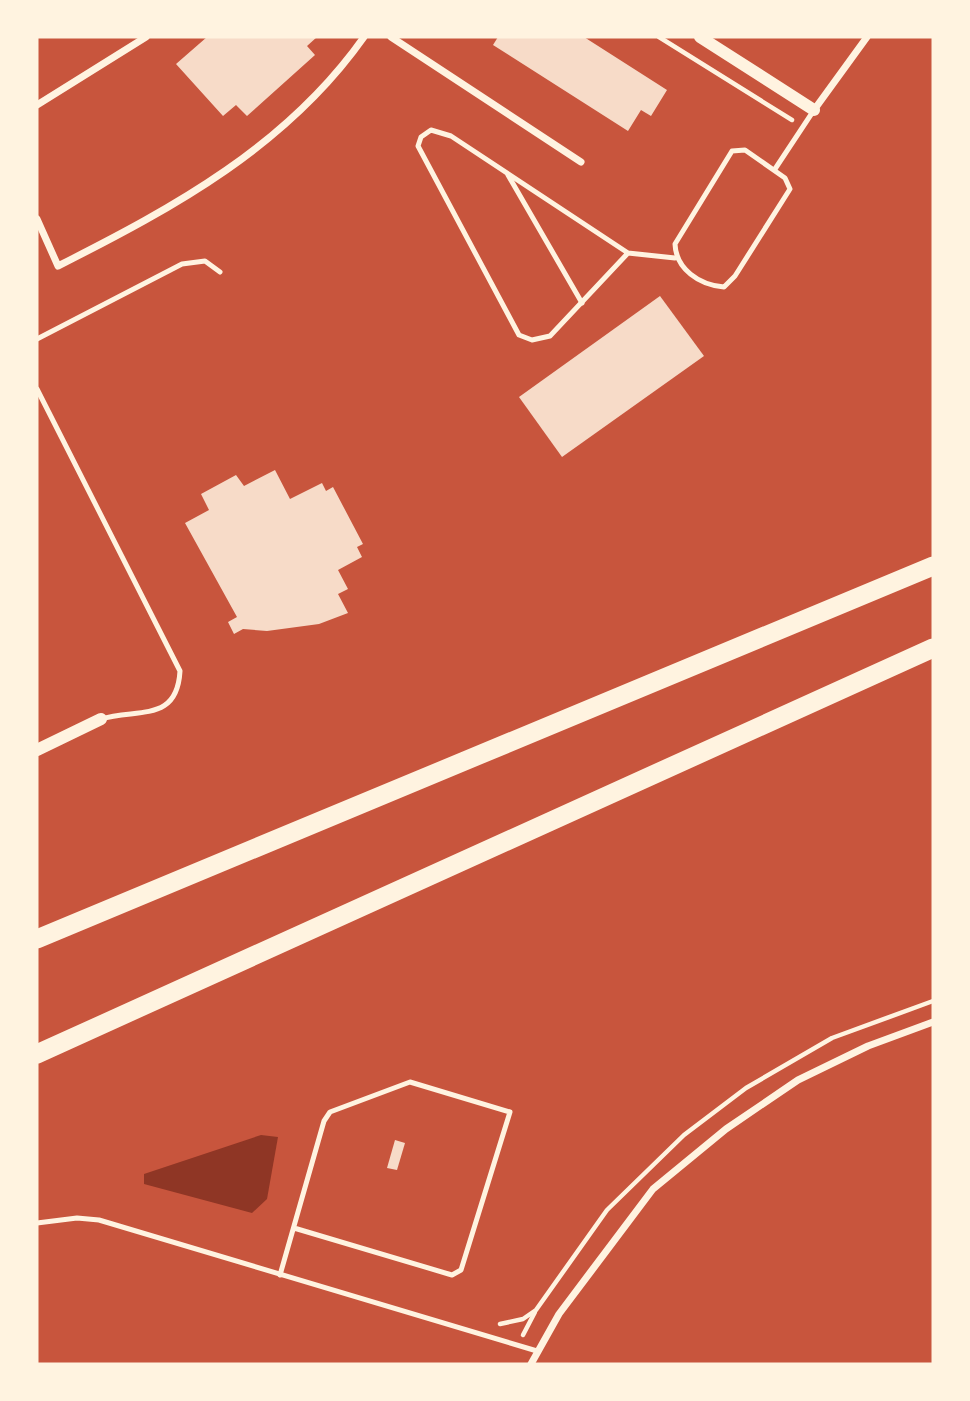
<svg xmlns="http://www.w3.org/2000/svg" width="970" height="1401" font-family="'Golos Text',sans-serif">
	<rect width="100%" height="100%" fill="#c8553d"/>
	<path fill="#8f3625" d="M261,1135L278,1137L267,1199L252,1213L144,1184V1174Z"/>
	<g fill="#f7dbc8">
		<path d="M207,37H317L307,46L315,55L247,116L236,105L223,116L176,64Z"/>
		<path d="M498,37H584L667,90L651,116L641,110L628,131L493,45Z"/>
		<path d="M660,296L704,356L562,457L519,397Z"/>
		<path d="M275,470L290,499L322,483L326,491L333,487L363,544L357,547L362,557L338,570L348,589L338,594L348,613L319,624L267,631L243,629L234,634L228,622L237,617L185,523L209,510L201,494L236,475L244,486Z"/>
		<path d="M395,1140L405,1143L397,1170L387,1168Z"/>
	</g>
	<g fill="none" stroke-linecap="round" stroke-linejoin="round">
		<g stroke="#fff3e0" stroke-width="4.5">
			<path d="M659,37L792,120"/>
			<path d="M500,1324L523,1319L536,1310L607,1210L684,1135L746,1088L832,1038L933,1001"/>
			<path d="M523,1335L535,1312"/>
		</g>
		<g stroke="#fff3e0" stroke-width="5">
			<path d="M745,150L785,178L790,189L735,276L724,287C699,285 676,269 675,244L732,151Z"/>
			<path d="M775,169L814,110"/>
			<path d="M508,175L582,303"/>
			<path d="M628,253L550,336L532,340L519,335L418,146L421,137L431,130L451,136L628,253L675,258"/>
			<path d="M37,339L182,264L205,261L220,272"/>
			<path d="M37,389L180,671C177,723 138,708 101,719"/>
			<path d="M37,1223L77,1218L99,1220L537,1351"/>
			<path d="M280,1275L324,1121L330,1112L410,1082L510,1112L461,1270L452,1275L294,1228"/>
		</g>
		<g stroke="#fff3e0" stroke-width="7">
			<path d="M391,37L581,162"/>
			<path d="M37,105L146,37"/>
			<path d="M814,110L867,37"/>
			<path d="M37,219L58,266C175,207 287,146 364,37"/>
			<path d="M531,1364L559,1314L653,1189L726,1129L798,1080L868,1046L933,1022"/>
		</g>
		<g stroke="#fff3e0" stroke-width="12">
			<path d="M700,37L814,110"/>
			<path d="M37,750L101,719"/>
		</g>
		<g stroke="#fff3e0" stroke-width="19">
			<path d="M37,939L933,566"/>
			<path d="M37,1054L933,648"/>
		</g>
	</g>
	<rect width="970" height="1401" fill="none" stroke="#fff3e0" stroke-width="77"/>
</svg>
